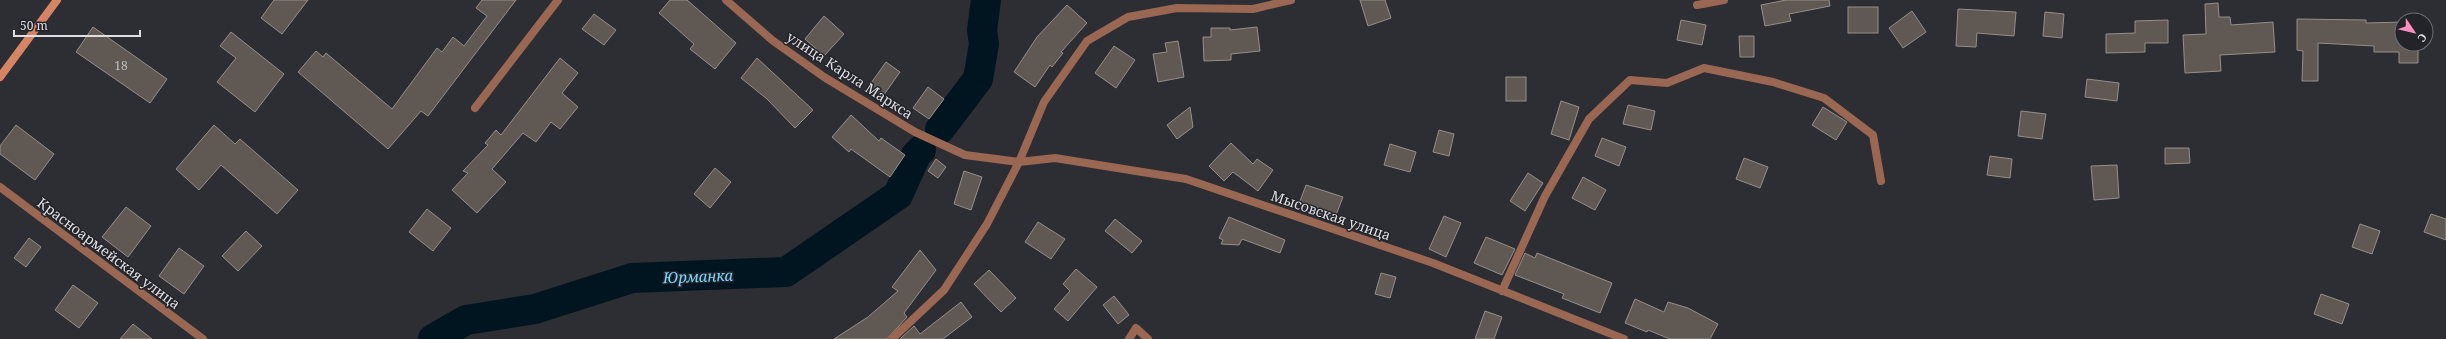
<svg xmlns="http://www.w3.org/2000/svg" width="2446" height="339" font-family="'Noto Serif',serif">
	<rect width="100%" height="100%" fill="#2d2d34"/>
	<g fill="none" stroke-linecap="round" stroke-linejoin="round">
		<g stroke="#001520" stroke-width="30">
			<path d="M940,129L978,79L984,44L982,30L986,0"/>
			<path d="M433,339L466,320L535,309L632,278L786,272L898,195L916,155L921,150"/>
		</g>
	</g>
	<g fill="#605953" stroke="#968f88">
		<path d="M274,0H308L282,34L261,18Z"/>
		<path d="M482,0H516L428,116L421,111L388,149L298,72L316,51L323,57L326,53L392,109L437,48L442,52L453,37L464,46L487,16L476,8Z"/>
		<path d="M670,0H687L736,43L715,69L690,49L694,44L659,13Z"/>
		<path d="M1360,0H1385L1391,18L1368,26Z"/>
		<path d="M1786,0H1829L1830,6L1789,14L1791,21L1765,26L1761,5Z"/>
		<path d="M2218,3L2219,17H2230L2231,25L2273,22L2275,52L2220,55L2221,71L2185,73L2183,35L2206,34L2205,4Z"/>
		<path d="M1067,5L1087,23L1061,52L1063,53L1052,67L1050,65L1035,87L1014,72L1037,37Z"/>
		<rect x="1848" y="7" width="30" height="26"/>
		<path d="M1958,9L2016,12L2014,36L1977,33L1976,47L1956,46Z"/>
		<path d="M1912,11L1926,32L1903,48L1889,28Z"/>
		<path d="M2045,12L2064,14L2062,38L2043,36Z"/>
		<path d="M594,14L616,30L604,45L582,29Z"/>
		<path d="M824,16L844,34L824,56L805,39Z"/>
		<path d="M2297,19L2366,20V23L2402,22V44H2418V63H2399V52H2374V46L2318,43V81H2302L2303,51L2297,50Z"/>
		<path d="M1681,20L1706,25L1702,45L1677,40Z"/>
		<path d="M2168,20V43H2145V52L2106,53V34L2135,33V21Z"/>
		<path d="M93,27L167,79L150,103L76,52Z"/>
		<path d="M1257,27L1260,51L1231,54V60L1204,61L1203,37H1211V28H1230V30Z"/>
		<path d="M231,32L284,74L255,112L217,82L236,58L220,46Z"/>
		<path d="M1739,36H1754V57H1740Z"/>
		<path d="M1178,41L1184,77L1158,82L1153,54L1167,52L1165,43Z"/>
		<path d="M1114,46L1135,60L1116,88L1095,73Z"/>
		<path d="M560,58L578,73L562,93L578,107L560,129L551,122L536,142L523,133L492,169L506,182L477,213L452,190L468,173L463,171L488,145L485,143L496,130L501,135Z"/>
		<path d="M757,58L813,110L795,128L767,99L741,78Z"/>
		<path d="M886,62L900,72L883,96L869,86Z"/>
		<rect x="1506" y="77" width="20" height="24"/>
		<path d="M2087,79L2119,83L2117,101L2085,97Z"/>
		<path d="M928,87L944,99L929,119L913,108Z"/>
		<path d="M1561,101L1579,107L1569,140L1551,134Z"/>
		<path d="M1628,105L1655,111L1651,130L1623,124Z"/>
		<path d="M1190,107L1193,127L1177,139L1167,125Z"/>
		<path d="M1823,107L1847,122L1836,140L1812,125Z"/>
		<path d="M2021,111L2046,114L2042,139L2018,136Z"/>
		<path d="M851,115L879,141L881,138L905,155L890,177L851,149L849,152L832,137Z"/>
		<path d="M16,125L54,154L35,180L0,154V146Z"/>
		<path d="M214,125L235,144L240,139L298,190L277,214L221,165L199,190L176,169Z"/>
		<path d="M1439,130L1454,134L1449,156L1433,152Z"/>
		<path d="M1602,138L1626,147L1619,166L1595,156Z"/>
		<path d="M1231,143L1253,164L1257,159L1273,170L1258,191L1233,172L1224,181L1209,166Z"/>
		<path d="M1390,144L1416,152L1410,172L1384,165Z"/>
		<path d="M2165,148H2189L2190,163L2165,164Z"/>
		<path d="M1990,156L2012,159L2010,178L1987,175Z"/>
		<path d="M1744,158L1768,167L1760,188L1736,179Z"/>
		<path d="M936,159L946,167L938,178L928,171Z"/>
		<path d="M2117,165L2119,198L2094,200L2091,166Z"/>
		<path d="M715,168L731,182L710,208L694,194Z"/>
		<path d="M964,171L982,177L971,210L954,204Z"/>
		<path d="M1528,173L1543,183L1525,211L1510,201Z"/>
		<path d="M1583,177L1606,190L1595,210L1572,198Z"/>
		<path d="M1306,185L1343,197L1334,220L1299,204Z"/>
		<path d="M126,207L151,226L128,257L102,237Z"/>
		<path d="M427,209L451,228L433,251L409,232Z"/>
		<path d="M2431,214L2446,219V240L2424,232Z"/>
		<path d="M1444,216L1461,223L1446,257L1429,249Z"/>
		<path d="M1229,217L1285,240L1280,253L1242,239L1239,245L1221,244L1223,240L1219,238Z"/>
		<path d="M1115,219L1142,241L1132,253L1105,231Z"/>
		<path d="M1038,222L1065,239L1051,259L1025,242Z"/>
		<path d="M2360,224L2380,231L2372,254L2352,247Z"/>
		<path d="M246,231L262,246L238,271L222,256Z"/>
		<path d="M1486,237L1515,249L1502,275L1474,263Z"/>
		<path d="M29,238L41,247L26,267L14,258Z"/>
		<path d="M179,248L204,266L184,294L159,276Z"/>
		<path d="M920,250L936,270L904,313L907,317L887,339H834L868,317L898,291L892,287Z"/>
		<path d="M1525,253L1535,258L1537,253L1612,283L1600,313L1562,298L1564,294L1515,275Z"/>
		<path d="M1076,269L1097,287L1068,321L1054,309L1070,291L1063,284Z"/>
		<path d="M989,270L1016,298L1001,312L974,284Z"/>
		<path d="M1381,273L1396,277L1390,298L1375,294Z"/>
		<path d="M73,285L98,303L79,328L55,310Z"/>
		<path d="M2321,294L2349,304L2342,324L2314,314Z"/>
		<path d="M1114,296L1129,315L1118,324L1103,305Z"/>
		<path d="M1635,299L1664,312L1668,302L1688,308L1718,324L1710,339H1670L1648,330L1647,332L1625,323Z"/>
		<path d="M961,302L972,317L943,339H900L914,326L920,334Z"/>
		<path d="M1485,311L1502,317L1494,339H1475Z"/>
		<path d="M133,324L152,339H120Z"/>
	</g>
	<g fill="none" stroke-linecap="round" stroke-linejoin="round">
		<path stroke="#996752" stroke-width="8" d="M1697,5L1724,0"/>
		<g stroke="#996752" stroke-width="8">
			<path d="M726,0L772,40L824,77L915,132L965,155L1019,162L1055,158L1186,179L1433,263L1624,339"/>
			<path d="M475,108L558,0"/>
			<path d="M0,187L203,339"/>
			<path d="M1502,291L1545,196L1589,119L1630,80L1667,83L1704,68L1773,82L1824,98L1873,135L1881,181"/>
			<path d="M892,339L944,290L987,224L1019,162L1044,102L1087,41L1128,17L1177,8L1253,9L1291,0"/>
			<path d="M1129,339L1136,328L1148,339"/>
		</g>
		<path stroke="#d68564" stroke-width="8" d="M0,77L57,0"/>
	</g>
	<g text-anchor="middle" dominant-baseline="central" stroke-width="3" stroke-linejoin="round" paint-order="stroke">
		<g font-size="12" fill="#bebdbf">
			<text x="121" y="65">18</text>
		</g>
		<g font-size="14" fill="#dedee3" stroke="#23232a">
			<text transform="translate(850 75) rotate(33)">улица Карла Маркса</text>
			<text transform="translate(1331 215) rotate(19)">Мысовская улица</text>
			<text transform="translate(109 253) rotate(37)">Красноармейская улица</text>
		</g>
		<g font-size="15" font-style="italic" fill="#78d7fe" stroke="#23232a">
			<text transform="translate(698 276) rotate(-2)">Юрманка</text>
		</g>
	</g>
	<g transform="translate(2414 32) rotate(125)"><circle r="19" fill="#23232a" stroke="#6e6e74"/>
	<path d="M0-3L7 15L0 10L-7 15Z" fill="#fd8ebf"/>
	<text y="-6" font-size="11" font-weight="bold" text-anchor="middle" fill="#dedee3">С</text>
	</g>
	<path d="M14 30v6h126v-6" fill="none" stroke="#dedee3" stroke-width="2"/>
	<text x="20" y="30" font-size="12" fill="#dedee3" stroke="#23232a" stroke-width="3" paint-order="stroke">50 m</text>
</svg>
